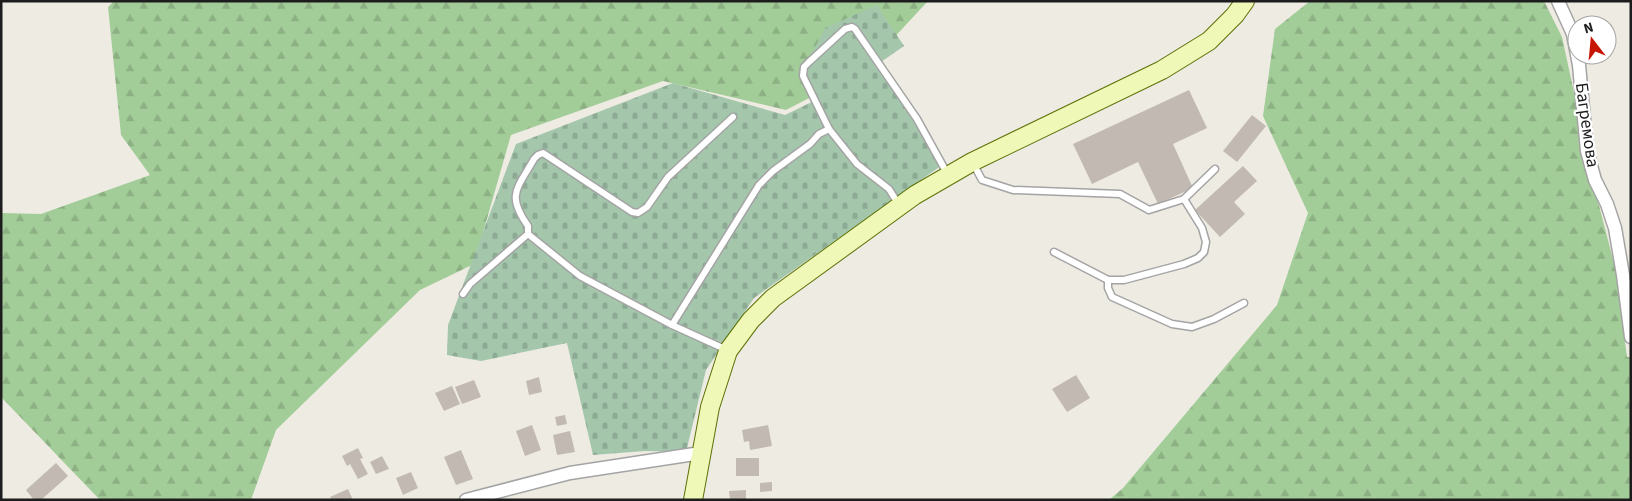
<svg xmlns="http://www.w3.org/2000/svg" width="1632" height="501" font-family="'Source Sans 3',sans-serif">
	<defs>
		<pattern id="forest-firs" width="22" height="20" patternUnits="userSpaceOnUse" patternTransform="scale(1.25)"><rect width="22" height="20" fill="#a3cd98"/><path d="M5 1l3.5 6h-7zM16 11l3.5 6h-7z" fill="#8cb083"/></pattern>
		<pattern id="cemetery-stones" width="16" height="16" patternUnits="userSpaceOnUse" patternTransform="scale(1.25)"><rect width="16" height="16" fill="#a4c7ac"/><path d="M2 7V4a2 2 0 0 1 4 0v3zM10 15v-3a2 2 0 0 1 4 0v3z" fill="#8daa94"/></pattern>
	</defs>
	<rect width="100%" height="100%" fill="#eeebe3"/>
	<g fill="url(#forest-firs)">
		<path d="M114,1H928L865,69L786,110L663,81L511,135L474,264L420,290L276,430L251,500H100L1,397V213L41,214L150,175L121,135L108,7Z"/>
		<path d="M1310,1H1544L1562,37L1596,194L1615,267L1627,357H1631V500H1109L1123,488L1277,305L1308,213L1263,116L1275,29Z"/>
	</g>
	<path fill="url(#cemetery-stones)" d="M877,5L904,46L881,62L945,163L754,298L706,370L686,452L645,451L593,455L567,343L481,361L447,355L448,325L516,144L673,83L785,115L818,99L803,70L825,28Z"/>
	<g fill="#c2bab2">
		<path d="M1189,90L1207,128L1173,144L1193,188L1158,204L1138,162L1092,184L1073,144Z"/>
		<path d="M1252,115L1266,126L1237,162L1223,151Z"/>
		<path d="M1243,166L1257,181L1234,202L1245,214L1220,237L1195,210Z"/>
		<path d="M1076,375L1090,398L1067,412L1052,389Z"/>
		<path d="M539,377L542,392L529,395L526,381Z"/>
		<path d="M474,380L481,397L462,404L455,387Z"/>
		<path d="M452,386L460,404L444,411L435,393Z"/>
		<path d="M565,415L567,424L557,426L555,417Z"/>
		<path d="M532,425L541,450L525,456L516,431Z"/>
		<path d="M768,425L772,446L750,450L749,441L744,442L742,430Z"/>
		<path d="M570,431L575,452L557,455L553,435Z"/>
		<path d="M358,448L363,458L360,459L368,474L358,479L350,464L347,466L342,456Z"/>
		<path d="M461,450L473,479L456,485L444,457Z"/>
		<path d="M382,456L389,469L376,474L370,462Z"/>
		<rect x="736" y="458" width="23" height="18"/>
		<path d="M56,463L68,476L41,500H34L26,490Z"/>
		<path d="M411,472L418,488L403,495L396,478Z"/>
		<path d="M772,482V491L760,492V483Z"/>
		<path d="M348,489L353,500H332L330,497Z"/>
		<path d="M746,490V500H730L729,491Z"/>
	</g>
	<g fill="none" stroke-linecap="round" stroke-linejoin="round">
		<g stroke="#a4a4a4" stroke-width="9">
			<g id="service">
				<path d="M973,163L982,180L1013,190L1120,194L1149,210L1184,199L1215,169"/>
				<path d="M899,205L889,189L857,164L829,129L803,76L804,67L809,62L845,29L852,27L855,29L917,119L948,175"/>
				<path d="M528,234L580,276L672,325L727,350"/>
				<path d="M1054,252L1108,280H1124L1184,264L1198,258L1204,252L1206,242L1202,228L1184,199"/>
				<path d="M1108,280V288L1112,297L1172,324L1192,327L1214,319L1244,303"/>
				<path d="M463,294L470,284L528,234V226C506,195 517,189 534,159L538,155L543,153L632,212L638,213L647,207L668,177L733,117"/>
				<path d="M672,325L759,185L773,171L810,144L819,134L829,129"/>
			</g>
		</g>
		<g stroke="#a4a4a4" stroke-width="15">
			<g id="minor">
				<path d="M1558,1L1573,34L1579,65L1587,151L1595,180L1607,204L1615,228L1623,275L1631,337"/>
				<path d="M466,500L570,473L701,453"/>
			</g>
		</g>
		<g stroke="#5c7106" stroke-width="20">
			<path id="secondary" d="M693,500L710,407L728,351L751,320L773,298L915,195L972,162L1162,70L1209,41L1235,15L1245,1"/>
		</g>
		<use href="#service" stroke="#fff" stroke-width="6"/>
		<use href="#minor" stroke="#fff" stroke-width="12"/>
		<use href="#secondary" stroke="#eff8b7" stroke-width="18"/>
	</g>
	<g text-anchor="middle" dominant-baseline="central" stroke-width="4.5" stroke-linejoin="round" paint-order="stroke">
		<g font-size="18" fill="#1d1d1d" stroke="#fff">
			<text transform="translate(1587 125) rotate(82)">Багремова</text>
		</g>
	</g>
	<rect width="1632" height="501" fill="none" stroke="#1d1d1d" stroke-width="5"/>
	<g transform="translate(1592 40) rotate(344)"><circle r="24" fill="#ffffff" stroke="#a5a5a5"/>
	<path d="M0-4L9 19L0 12L-9 19Z" fill="#c71503"/>
	<text y="-8" font-size="14" font-weight="bold" text-anchor="middle" fill="#1d1d1d">N</text>
	</g>
</svg>
